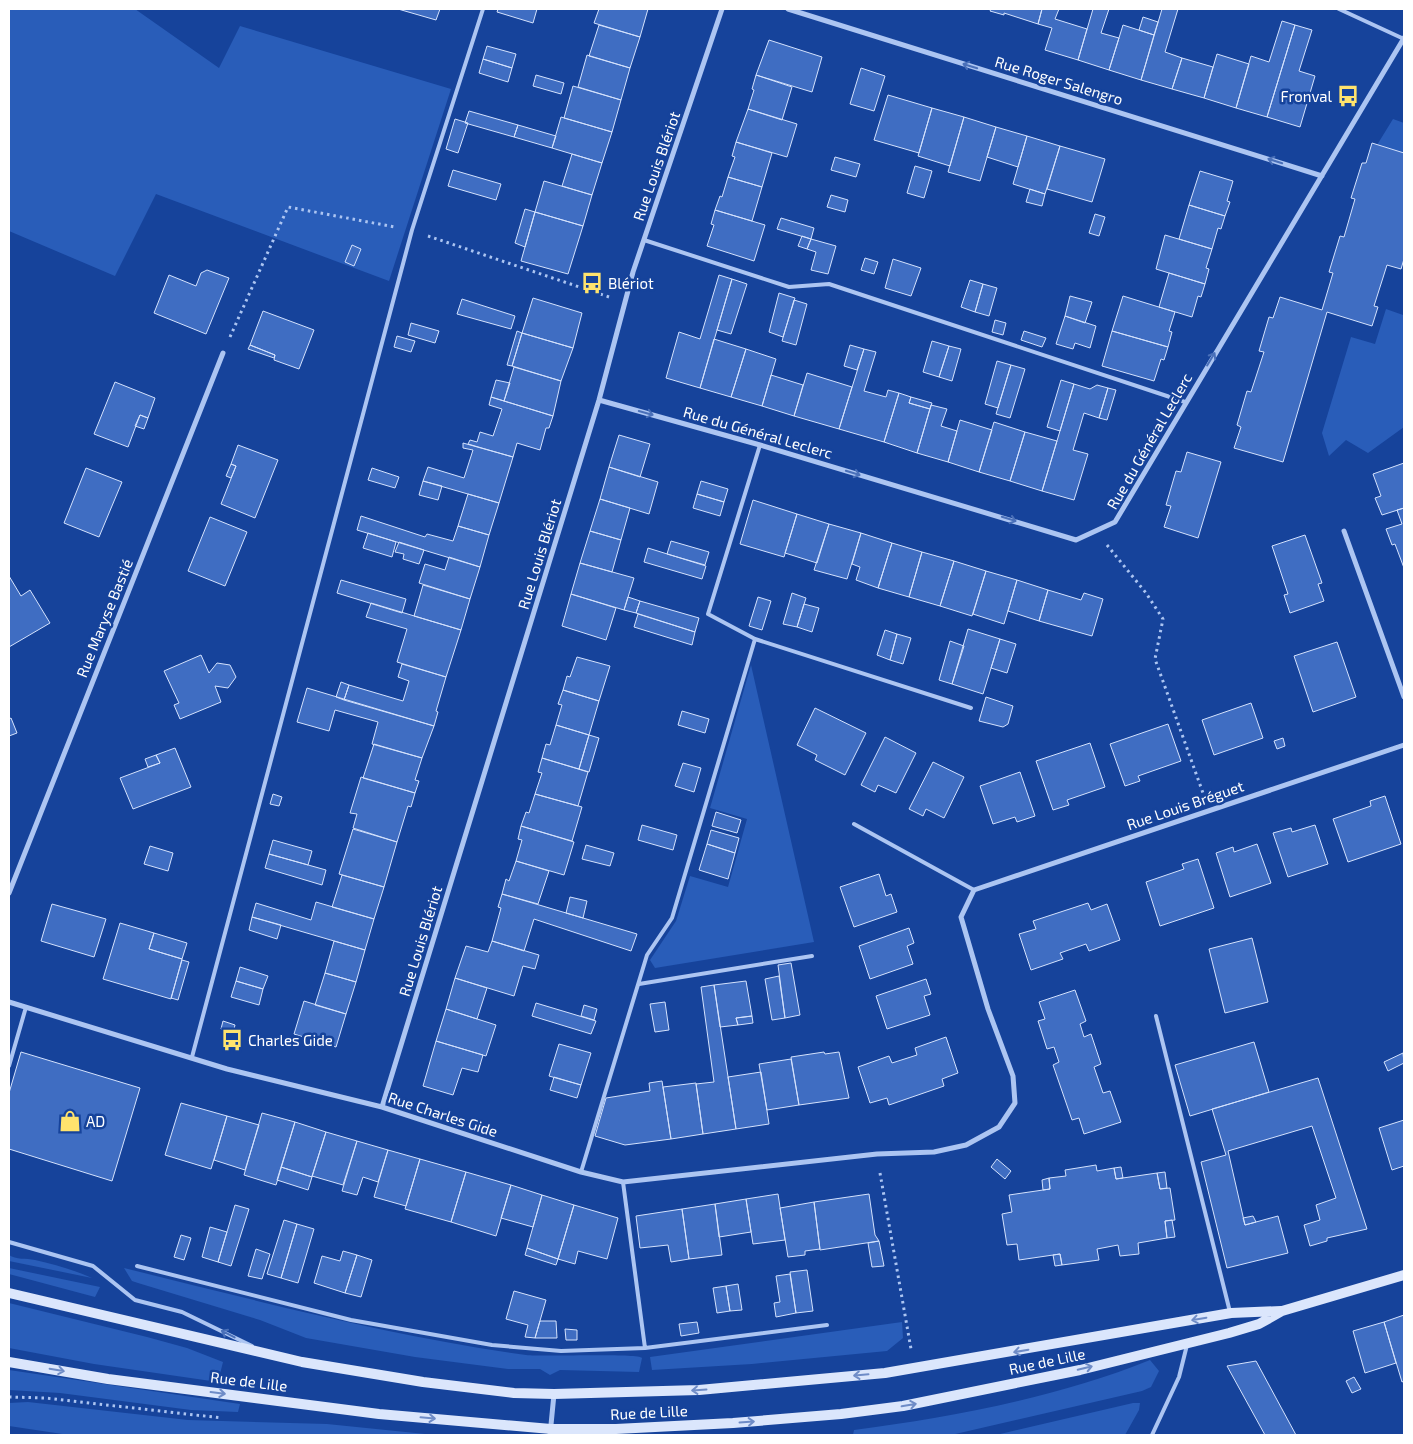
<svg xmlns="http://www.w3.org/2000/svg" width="1413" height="1444" viewBox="0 0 1413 1444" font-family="'Exo 2',sans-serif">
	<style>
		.green { fill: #295db9 }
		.building { fill: #3f6dc2; stroke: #d4e2fd }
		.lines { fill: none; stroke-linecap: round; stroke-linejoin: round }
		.path { stroke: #acc5f2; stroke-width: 3; stroke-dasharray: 2.5 4; stroke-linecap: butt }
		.lane { stroke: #acc5f2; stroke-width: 4 }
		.street { stroke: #acc5f2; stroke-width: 5 }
		.secondary { stroke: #dbe6fc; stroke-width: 10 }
		.oneway { stroke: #4a70b9 }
		.oneway2 { stroke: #6f8cc7 }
		.labels { text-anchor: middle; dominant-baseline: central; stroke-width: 5; stroke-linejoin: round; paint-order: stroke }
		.street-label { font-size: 15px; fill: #fff; stroke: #16439b }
		.poi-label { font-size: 15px; fill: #fff; stroke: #16439b; text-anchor: start }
	</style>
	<rect width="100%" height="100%" fill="#16439b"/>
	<path class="green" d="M9 9H135L219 68 240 26 451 89 389 281 156 194 115 276 9 231Z
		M1393 119 1404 123V153L1377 145Z
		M1386 309 1403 315 1404 312V427L1368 453 1346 440 1329 456 1322 433 1351 337 1375 344Z
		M751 665 814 942 655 968 650 960 676 921 690 876 728 887 747 819 710 808Z
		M9 1255C16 1260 26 1258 35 1260 54 1264 74 1270 92 1278L9 1261Z
		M9 1268 100 1287 95 1297 9 1274Z
		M124 1268C258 1301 390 1336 526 1355 544 1357 637 1353 642 1358L639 1372 560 1370 550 1375 540 1369H508L415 1357 306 1338 260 1320 138 1283 132 1281Z
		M9 1303 147 1337 187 1348 223 1362 218 1382 94 1364 9 1348Z
		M902 1322 903 1338 887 1351 752 1364 652 1370 650 1357Z
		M1150 1360 1159 1371 1151 1387 1142 1391 951 1435H853L854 1430C952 1417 1059 1397 1150 1360Z
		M9 1370 240 1404 238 1412 191 1410 60 1393 9 1390Z
		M28 1402 188 1420 327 1424 435 1435H69L9 1426V1403Z
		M1133 1403H1140L1139 1410 1125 1435H996Z"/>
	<path class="building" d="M398 9H440L436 20Z
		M498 9H537L533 23 497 12Z
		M599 9H648L640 37 594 23Z
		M991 9H1042L1038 24 1004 13V15L990 11Z
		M1042 9H1059L1055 19 1087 29 1078 60 1045 50 1052 28 1038 24Z
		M1093 9H1109L1101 33 1119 38 1109 70 1078 60Z
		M1162 9H1178L1165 52 1182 58 1172 89 1141 80Z
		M1143 17 1158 22 1154 35 1139 30Z
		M1282 21 1295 25 1267 117 1236 108 1251 56 1269 62Z
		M599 25 640 37 630 68 589 56Z
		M1123 25 1154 35 1141 80 1109 70Z
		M1295 25 1312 30 1299 71 1315 76 1300 127 1267 117Z
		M769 40 822 57 812 92 756 75Z
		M487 46 516 54 512 68 483 59Z
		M1217 54 1249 64 1236 108 1204 98Z
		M587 55 630 68 621 100 578 87Z
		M1182 58 1213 67 1204 98 1172 89Z
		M483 59 512 68 508 82 479 73Z
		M861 68 885 76 874 111 850 104Z
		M536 75 564 83 561 94 533 86Z
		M756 75 792 87 782 120 748 109 754 90 752 89Z
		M573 86 621 100 612 132 564 118Z
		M888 95 932 108 919 153 874 140Z
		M932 108 964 117 950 166 918 156Z
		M748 109 797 124 787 157 736 142Z
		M469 111 518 125 514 137 465 123Z
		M561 117 612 132 602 163 552 148Z
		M964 117 996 127 980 181 948 172Z
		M455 119 468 123 458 153 446 149Z
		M518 125 556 136 552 148 514 137Z
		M996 127 1027 136 1018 167 987 157Z
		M1027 136 1060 146 1045 194 1013 184Z
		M736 142 772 153 762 187 728 177 735 157 732 156Z
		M1372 143 1404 153V259L1401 269 1387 265 1374 306 1378 307 1372 326 1327 312 1283 462 1234 448 1241 427 1237 425 1247 391 1251 392 1264 352 1259 351 1269 317 1273 318 1280 297 1322 310 1333 273 1329 272 1340 236 1344 237 1355 199 1351 198 1362 163H1366Z
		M1060 146 1105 159 1092 202 1047 189Z
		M572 154 602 163 592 195 562 186Z
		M835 157 860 164 856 177 831 170Z
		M915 166 932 171 924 198 907 193Z
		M453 170 501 184 496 200 448 186Z
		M1200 171 1233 181 1227 201 1230 202 1225 216 1189 205Z
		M728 177 762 187 752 221 715 210 720 196 722 197Z
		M544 181 592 195 583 226 535 212Z
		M1030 189 1045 194 1042 206 1026 202Z
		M831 195 848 200 845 212 827 207Z
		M1189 205 1225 216 1221 229 1218 228 1212 249 1179 239Z
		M525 209 535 212 525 247 515 243Z
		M715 210 765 225 754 261 707 246 714 225 711 224Z
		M535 212 583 226 568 274 521 261Z
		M1095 214 1105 217 1099 236 1089 233Z
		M781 218 814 228 811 239 777 229Z
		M1165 235 1212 249 1206 268 1209 269 1205 284 1156 269Z
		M802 236 811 239 807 249 798 246Z
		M811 239 836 246 828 274 811 270 816 252 807 249Z
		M352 245 361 249 354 266 345 262Z
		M865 258 878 262 874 274 861 270Z
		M893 259 921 268 911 296 885 288Z
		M207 270 229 278 206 334 154 313 169 275 196 286 201 273Z
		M1169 273 1205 284 1201 297 1198 296 1192 317 1159 307Z
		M719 275 732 279 700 388 666 378 679 332 700 339Z
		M732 279 747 284 731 334 717 330Z
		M970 280 983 284 975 312 961 307Z
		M983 284 997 288 989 316 975 312Z
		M779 293 795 298 783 337 769 332Z
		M1070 296 1092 302 1085 323 1065 316Z
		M1123 296 1175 312 1169 331 1172 332 1168 347 1112 331Z
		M533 298 582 313 573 348 522 333Z
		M462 299 515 316 511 329 457 314Z
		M794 300 807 304 796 345 782 341Z
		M263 311 314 330 299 369 274 360 275 355 250 345Z
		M1065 316 1096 326 1090 348 1075 343 1073 349 1056 344Z
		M995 320 1006 323 1003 335 992 332Z
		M411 323 439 331 435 343 408 335Z
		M517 331 522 333 512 366 507 365Z
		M1024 331 1046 338 1042 347 1021 340Z
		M1112 331 1168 347 1164 360 1161 359 1154 381 1102 366Z
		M522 333 573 348 561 381 512 366Z
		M397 336 415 341 411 352 394 347Z
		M714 339 746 349 731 397 700 388Z
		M932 341 949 346 939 377 923 372Z
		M250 345 275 355 274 358 248 349Z
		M850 345 864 349 857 370 844 366Z
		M949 346 961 349 952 381 939 377Z
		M746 349 776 359 762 406 731 397Z
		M864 349 876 352 864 391 886 397 888 390 899 393 884 442 839 429Z
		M997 361 1011 365 998 408 985 404Z
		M1011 365 1025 369 1010 418 996 414Z
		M514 367 561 381 553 416 504 401Z
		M807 373 852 387 839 429 794 416Z
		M771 375 803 385 794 416 762 406Z
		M496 380 510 383 504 401 491 397Z
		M1061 380 1074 384 1060 431 1047 427Z
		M115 382 155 398 148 418 140 415 128 447 94 434Z
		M1074 384 1090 389 1097 385 1108 388 1099 418 1084 413 1073 450 1088 454 1074 500 1042 491Z
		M1108 388 1116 390 1107 420 1099 418Z
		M899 393 911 397 909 403 930 409 917 453 884 442Z
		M491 397 553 416 549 428H546L540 450 517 443 513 457 468 444 470 440 477 442 480 432 493 436 502 409 489 405Z
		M911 397 932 403 930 409 909 403Z
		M931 405 947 409 941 426 957 431 948 462 917 453Z
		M140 415 148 418 144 429 135 426Z
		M960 420 992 430 979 472 948 462Z
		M994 422 1025 432 1010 481 979 472Z
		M1025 432 1057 441 1042 491 1010 481Z
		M619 435 650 444 640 477 609 467Z
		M463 443 513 457 499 503 423 481 428 467 464 478 473 450 463 448Z
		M238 445 278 460 255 518 221 504 236 466 231 464Z
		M1187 452 1221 462 1198 538 1164 527 1171 506 1166 505 1176 471 1181 472Z
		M1404 463V508L1382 515 1375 498 1381 496 1373 474Z
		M231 464 236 466 231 478 226 476Z
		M609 467 658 482 649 514 600 499Z
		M86 468 122 482 99 537 64 523Z
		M372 468 399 477 395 488 368 480Z
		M423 481 442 486 438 500 419 495Z
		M701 481 728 489 724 502 697 494Z
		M468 494 499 503 489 535 458 526Z
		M697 494 724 502 720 516 693 508Z
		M600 499 630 508 621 540 590 531Z
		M753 500 797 514 784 557 740 544Z
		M1404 508V568L1395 544 1392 545 1386 529 1402 524 1397 510Z
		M797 514 829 524 817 563 785 553Z
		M361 516 425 537 427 534 453 541 458 526 489 535 480 567 357 530Z
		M210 517 247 532 225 586 188 571Z
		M829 524 861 533 847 579 814 570Z
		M590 531 621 540 612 572 580 563Z
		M368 533 396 542 392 557 363 548Z
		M861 533 892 543 878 588 856 580 860 567 852 564Z
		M1305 535 1322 583 1318 584 1324 601 1290 613 1284 595 1288 594 1272 546Z
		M671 541 709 552 705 565 667 554Z
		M399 542 424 550 419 564 403 559 404 554 395 552Z
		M892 543 922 552 909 597 878 588Z
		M648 548 706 566 702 579 644 562Z
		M922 552 954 561 940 606 909 597Z
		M449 557 480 567 470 599 419 583 425 564 445 570Z
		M954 561 986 571 972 616 940 606Z
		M580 563 634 578 624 610 571 594Z
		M986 571 1017 580 1004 624 973 614Z
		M9 576 21 596 30 590 50 623 9 647Z
		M341 580 406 599 402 613 337 593Z
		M1017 580 1048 590 1039 621 1008 611Z
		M423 585 470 599 461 630 414 616Z
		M1048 590 1081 600 1084 593 1103 599 1092 636 1039 621Z
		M792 593 806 598 797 627 783 624Z
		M571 594 616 608 606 640 562 626Z
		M628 597 640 601 636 613 624 610Z
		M758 597 771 601 762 630 749 626Z
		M640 601 699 618 695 632 636 613Z
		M371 603 461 630 446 677 397 662 407 629 366 617Z
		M804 604 819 608 812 632 797 627Z
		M638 614 695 632 692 645 634 627Z
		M968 629 1000 639 983 694 952 684Z
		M885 630 897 634 890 660 877 655Z
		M897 634 911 638 903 664 890 660Z
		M1000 639 1016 644 1007 673 991 668Z
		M950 641 964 646 952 684 939 680Z
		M1337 642 1356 697 1313 712 1294 656Z
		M201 655 209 673 217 663 230 665 236 677 228 688 215 686 221 702 180 719 174 705 179 703 164 671Z
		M577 657 610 666 599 701 563 690 567 676 570 677Z
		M402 664 446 677 436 711 438 712 434 726 344 700 349 685 403 701 409 681 398 677Z
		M341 682 349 685 344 700 336 697Z
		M307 688 434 726 422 758 372 744 378 722 335 710 329 731 297 722Z
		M563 690 599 701 589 735 556 725 562 705 558 704Z
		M986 697 1013 706 1008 724 1003 727 979 721Z
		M1251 703 1263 738 1214 755 1202 720Z
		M815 708 866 733 845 775 815 760 817 755 797 745Z
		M682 711 709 719 705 733 678 725Z
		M11 718 17 733 9 736V719Z
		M1168 724 1181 761 1138 776 1140 781 1125 786 1110 744Z
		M556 725 589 735 579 769 542 758 546 744 550 745Z
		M589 735 599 738 589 772 579 769Z
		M885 737 916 753 896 793 878 785 875 792 861 785Z
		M1283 738 1285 746 1277 749 1274 741Z
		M1090 743 1105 787 1067 800 1069 805 1053 810 1036 761Z
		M374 744 422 758 415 780 419 781 415 793 363 778Z
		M175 748 191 787 133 809 120 778 160 763 156 755Z
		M156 755 160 763 148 767 145 759Z
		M542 758 588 772 578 806 535 794 542 773 538 772Z
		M933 762 964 777 944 818 926 809 923 816 909 809Z
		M683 763 701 768 694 792 675 786Z
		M1020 772 1035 816 1017 822 1015 817 993 824 980 786Z
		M361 777 415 793 411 807 408 806 397 842 353 828 357 814 350 813Z
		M273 794 282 797 279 806 270 804Z
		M535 794 582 807 572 841 521 826 526 812 529 813Z
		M1385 796 1401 844 1348 862 1333 819 1371 806 1370 801Z
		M716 812 741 820 737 833 712 826Z
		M642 825 677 835 673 850 638 840Z
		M1315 825 1328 864 1288 877 1273 833 1291 828 1292 832Z
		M521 826 574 842 564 875 516 861 522 840 518 839Z
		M353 829 397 842 384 887 339 874Z
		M711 830 739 838 735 853 707 844Z
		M273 840 312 851 308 865 269 854Z
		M707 844 735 853 728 879 699 870Z
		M1257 844 1271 883 1230 897 1216 853 1233 847 1234 852Z
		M586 845 614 853 610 866 582 859Z
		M150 846 173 853 168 871 144 864Z
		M269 854 326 870 322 885 265 868Z
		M1198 859 1214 908 1160 926 1146 882 1184 869 1182 864Z
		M516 861 549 871 538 904 502 894 506 879 509 881Z
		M879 874 886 896 891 894 897 912 854 927 840 887Z
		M342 875 384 887 374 919 332 907Z
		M502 894 637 934 631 951 534 919 524 951 492 941 501 908 498 907Z
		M570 897 587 901 583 918 566 913Z
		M316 902 374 919 365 950 252 917 256 903 311 920Z
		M1088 903 1091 910 1107 904 1120 940 1089 951 1086 944 1060 953 1063 959 1031 970 1019 934 1036 929 1033 921Z
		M52 904 106 919 94 957 41 941Z
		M252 917 281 925 277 939 249 930Z
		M120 923 154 933 149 949 182 959 171 999 103 979Z
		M909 928 914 943 907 946 913 964 870 979 859 946Z
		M154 933 187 943 182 959 149 949Z
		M1252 938 1268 1002 1225 1013 1209 949Z
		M334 941 365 950 356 982 325 973Z
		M492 941 539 955 535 969 523 966 514 996 455 978 466 946 488 952Z
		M182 960 189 962 178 1000 171 998Z
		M791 963 800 1015 785 1018 778 965Z
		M240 967 268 976 263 989 236 981Z
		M325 973 356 982 346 1014 315 1005Z
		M779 976 785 1018 772 1020 765 979Z
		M455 978 487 988 477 1019 446 1009Z
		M926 979 931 994 924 996 930 1015 887 1029 876 996Z
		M236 981 263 989 259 1005 231 997Z
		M746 981 752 1016 736 1018 738 1025 720 1027 714 985Z
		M714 985 736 1129 703 1134 696 1084 714 1082 701 987Z
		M1075 990 1086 1021 1080 1024 1084 1037 1091 1034 1101 1064 1094 1067 1103 1093 1110 1091 1121 1122 1084 1134 1079 1118 1072 1120 1053 1065 1059 1062 1054 1047 1047 1049 1038 1021 1045 1019 1039 1002Z
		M304 1001 346 1014 336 1047 294 1034Z
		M665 1002 669 1030 655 1032 650 1004Z
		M536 1003 596 1021 591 1034 532 1016Z
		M584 1005 597 1009 594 1020 581 1016Z
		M446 1009 496 1025 486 1056 436 1041Z
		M752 1016 753 1023 738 1025 736 1018Z
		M223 1021 235 1025 233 1033 221 1029Z
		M946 1037 958 1073 942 1079 944 1086 889 1105 887 1098 870 1103 858 1067 889 1056 892 1063 917 1055 915 1048Z
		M436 1041 483 1055 478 1072 462 1068 453 1095 423 1086Z
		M1254 1042 1269 1092 1190 1116 1175 1065Z
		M559 1044 591 1053 581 1085 549 1076Z
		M21 1052 140 1088 112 1181 9 1149V1093Z
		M824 1052 825 1054 839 1052 849 1098 799 1105 791 1057Z
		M1403 1053 1404 1063 1388 1071 1384 1062Z
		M791 1059 799 1105 767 1110 759 1064Z
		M761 1072 769 1124 736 1129 728 1077Z
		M554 1077 581 1085 577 1098 550 1090Z
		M1318 1078 1367 1229 1327 1238V1241L1310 1246 1304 1225 1320 1220 1316 1205 1336 1198 1312 1126 1228 1151 1245 1225 1278 1216 1288 1253 1227 1268 1201 1162 1226 1155 1212 1109Z
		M662 1081 671 1139 625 1145 595 1136 606 1098 650 1091 649 1083Z
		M696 1083 703 1134 671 1139 663 1087Z
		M181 1103 227 1116 211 1169 165 1155Z
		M262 1113 295 1122 276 1185 244 1175Z
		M227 1116 259 1125 245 1170 214 1160Z
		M1404 1120V1166L1392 1170 1379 1128Z
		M295 1122 326 1132 312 1177 281 1167Z
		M326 1132 357 1141 343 1185 312 1176Z
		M357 1141 388 1150 378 1182 363 1177 357 1195 342 1191Z
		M388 1150 420 1159 406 1206 374 1197Z
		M420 1159 466 1172 451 1222 405 1209Z
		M997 1159 1011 1171 1005 1179 991 1167Z
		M1096 1165 1097 1171 1114 1168 1116 1179 1157 1173 1160 1189 1170 1188 1175 1220 1165 1221 1167 1238 1138 1243 1139 1254 1120 1256 1118 1245 1097 1249 1099 1260 1062 1265 1060 1254 1019 1260 1017 1244 1007 1245 1002 1214 1012 1212 1009 1195 1050 1189 1049 1178 1066 1176 1065 1170Z
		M281 1167 312 1177 308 1190 277 1180Z
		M1121 1167 1123 1178 1116 1179 1114 1168Z
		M466 1172 511 1185 496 1236 451 1222Z
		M1165 1172 1167 1188 1160 1189 1157 1173Z
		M1049 1178 1050 1189 1043 1190 1042 1180Z
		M511 1185 542 1195 533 1227 501 1218Z
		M778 1194 785 1240 753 1244 746 1199Z
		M869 1194 875 1235 879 1241 820 1250 814 1202Z
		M542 1195 574 1205 558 1259 527 1248Z
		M746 1199 751 1232 719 1237 715 1204Z
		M814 1202 820 1249 805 1251V1255L788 1257 780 1208Z
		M715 1204 722 1255 689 1259 682 1209Z
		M235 1205 249 1209 231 1266 218 1262Z
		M574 1205 618 1218 607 1259 578 1251 575 1264 558 1259Z
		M682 1209 689 1259 671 1262 668 1245 640 1248 636 1216Z
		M1253 1216 1256 1222 1245 1225 1243 1218Z
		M284 1220 297 1224 281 1278 267 1274Z
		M1172 1220 1175 1237 1167 1238 1165 1221Z
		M297 1224 314 1229 298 1283 281 1278Z
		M210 1227 227 1232 218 1262 202 1257Z
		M181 1235 191 1238 184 1260 174 1257Z
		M879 1241 884 1266 872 1267 868 1243Z
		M527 1248 558 1259 556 1265 525 1255Z
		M256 1249 270 1254 262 1279 248 1276Z
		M343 1251 357 1255 345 1293 314 1283 322 1256 340 1261Z
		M1060 1254 1062 1265 1055 1266 1053 1255Z
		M357 1255 372 1260 361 1297 345 1293Z
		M807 1270 813 1311 796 1313 790 1272Z
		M790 1274 796 1313 776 1317 774 1303 780 1302 776 1276Z
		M738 1284 742 1310 730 1311 726 1286Z
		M726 1286 730 1311 717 1313 713 1288Z
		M514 1291 546 1300 535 1338 525 1337 528 1325 506 1319Z
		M1404 1315V1381L1402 1382 1384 1322Z
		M540 1321H556L557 1338H535Z
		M697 1322 699 1333 681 1336 679 1324Z
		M1384 1322 1396 1363 1365 1373 1353 1331Z
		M565 1329 577 1330V1340H566Z
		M1256 1361 1296 1435H1265L1227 1366Z
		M1354 1377 1361 1389 1352 1393 1346 1381Z"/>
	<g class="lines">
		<path class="path" d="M428 236 609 297
			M230 337 288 207 395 227
			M1107 545 1146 593 1163 619 1155 659 1203 793
			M880 1173 911 1349
			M9 1397 45 1398 222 1418"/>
		<path class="lane" d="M1339 9 1404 39
			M644 240 789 287 829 284 1185 402
			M755 639 971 708
			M854 824 974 890
			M639 984 812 956
			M1156 1016 1230 1312
			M192 1057 412 230 483 9
			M9 1066 26 1007
			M581 1172 647 955 672 918 755 639 708 614 760 445
			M623 1182 645 1348 827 1325
			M9 1242 93 1266 135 1300 182 1312 252 1346
			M137 1266 351 1320 492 1345 561 1351 645 1348
			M1152 1435 1179 1377 1187 1345"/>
		<path class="street" d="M788 9 1322 176
			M599 400 760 445 1076 540 1115 522 1404 38
			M1344 531 1404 697
			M9 893 223 353
			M9 1002 227 1069 382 1107 581 1172 623 1182 877 1154 934 1152 966 1145 999 1127 1015 1103 1013 1076 988 1009 961 917 974 890 1404 745
			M382 1107 599 400 633 272 722 9
			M550 1435 554 1394"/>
		<path class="secondary" d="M9 1293 302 1362 423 1382 514 1393 554 1394 699 1390 885 1373 1231 1313 1281 1311
			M9 1362 108 1379 379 1414 551 1429H616L733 1423 841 1414 903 1406 1080 1370 1229 1333 1259 1324 1282 1311 1404 1275"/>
	</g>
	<defs><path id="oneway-shaft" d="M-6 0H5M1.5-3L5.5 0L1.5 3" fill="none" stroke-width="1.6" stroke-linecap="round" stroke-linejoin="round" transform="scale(1.25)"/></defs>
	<g class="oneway">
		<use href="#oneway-shaft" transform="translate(970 66) rotate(-163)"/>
		<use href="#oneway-shaft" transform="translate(1275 161) rotate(-162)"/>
		<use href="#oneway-shaft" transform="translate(1211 359) rotate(-59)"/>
		<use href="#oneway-shaft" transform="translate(646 413) rotate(16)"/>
		<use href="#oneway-shaft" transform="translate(853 473) rotate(17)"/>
		<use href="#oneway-shaft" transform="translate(1009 519) rotate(17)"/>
		<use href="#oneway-shaft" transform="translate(228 1334) rotate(-153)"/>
	</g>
	<g class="oneway2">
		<use href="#oneway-shaft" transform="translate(1199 1319) rotate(170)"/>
		<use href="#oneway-shaft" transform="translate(1021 1351) rotate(170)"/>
		<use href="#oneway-shaft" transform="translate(1085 1368) rotate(-13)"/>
		<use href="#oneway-shaft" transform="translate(57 1370) rotate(10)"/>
		<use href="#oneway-shaft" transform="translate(861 1375) rotate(175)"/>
		<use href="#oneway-shaft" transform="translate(699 1390) rotate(176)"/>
		<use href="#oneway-shaft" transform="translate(218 1393) rotate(7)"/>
		<use href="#oneway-shaft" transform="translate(909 1405) rotate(-10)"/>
		<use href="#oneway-shaft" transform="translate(428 1418) rotate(5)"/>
		<use href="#oneway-shaft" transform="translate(747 1422) rotate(-4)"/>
	</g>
	<defs>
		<g id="bus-bare" transform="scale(1.725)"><path d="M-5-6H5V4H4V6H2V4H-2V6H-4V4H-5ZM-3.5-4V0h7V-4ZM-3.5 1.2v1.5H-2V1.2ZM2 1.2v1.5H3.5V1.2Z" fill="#ffe36d" stroke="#16439b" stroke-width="2.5" paint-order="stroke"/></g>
		<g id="shop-bare" transform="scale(1.725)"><path d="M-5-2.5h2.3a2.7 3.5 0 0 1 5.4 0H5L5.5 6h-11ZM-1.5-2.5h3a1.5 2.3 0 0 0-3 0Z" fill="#ffe36d" stroke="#16439b" stroke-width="2.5" paint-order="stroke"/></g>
	</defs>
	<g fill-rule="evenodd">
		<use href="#bus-bare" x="1348" y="96"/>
		<use href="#bus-bare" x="592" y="283"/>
		<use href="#bus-bare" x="232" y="1040"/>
		<use href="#shop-bare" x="70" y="1121"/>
	</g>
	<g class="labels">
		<g class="street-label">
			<text transform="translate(1059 80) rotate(17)">Rue Roger Salengro</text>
			<text transform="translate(656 166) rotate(-71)">Rue Louis Blériot</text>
			<text transform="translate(758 432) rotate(16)">Rue du Général Leclerc</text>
			<text transform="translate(1149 441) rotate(-60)">Rue du Général Leclerc</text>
			<text transform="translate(539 554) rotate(-73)">Rue Louis Blériot</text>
			<text transform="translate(104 618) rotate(-68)">Rue Maryse Bastié</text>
			<text transform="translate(1185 805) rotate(-19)">Rue Louis Bréguet</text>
			<text transform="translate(420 941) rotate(-73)">Rue Louis Blériot</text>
			<text transform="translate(443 1114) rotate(18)">Rue Charles Gide</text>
			<text transform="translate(1047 1361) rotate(-12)">Rue de Lille</text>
			<text transform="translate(249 1381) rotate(7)">Rue de Lille</text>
			<text transform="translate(649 1412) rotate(-3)">Rue de Lille</text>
		</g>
		<g class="poi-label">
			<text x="1332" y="96" text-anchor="end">Fronval</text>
			<text x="608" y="283">Blériot</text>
			<text x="248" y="1040">Charles Gide</text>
			<text x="86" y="1121">AD</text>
		</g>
	</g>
	<rect width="1413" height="1444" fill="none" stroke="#ffffff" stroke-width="20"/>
</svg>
